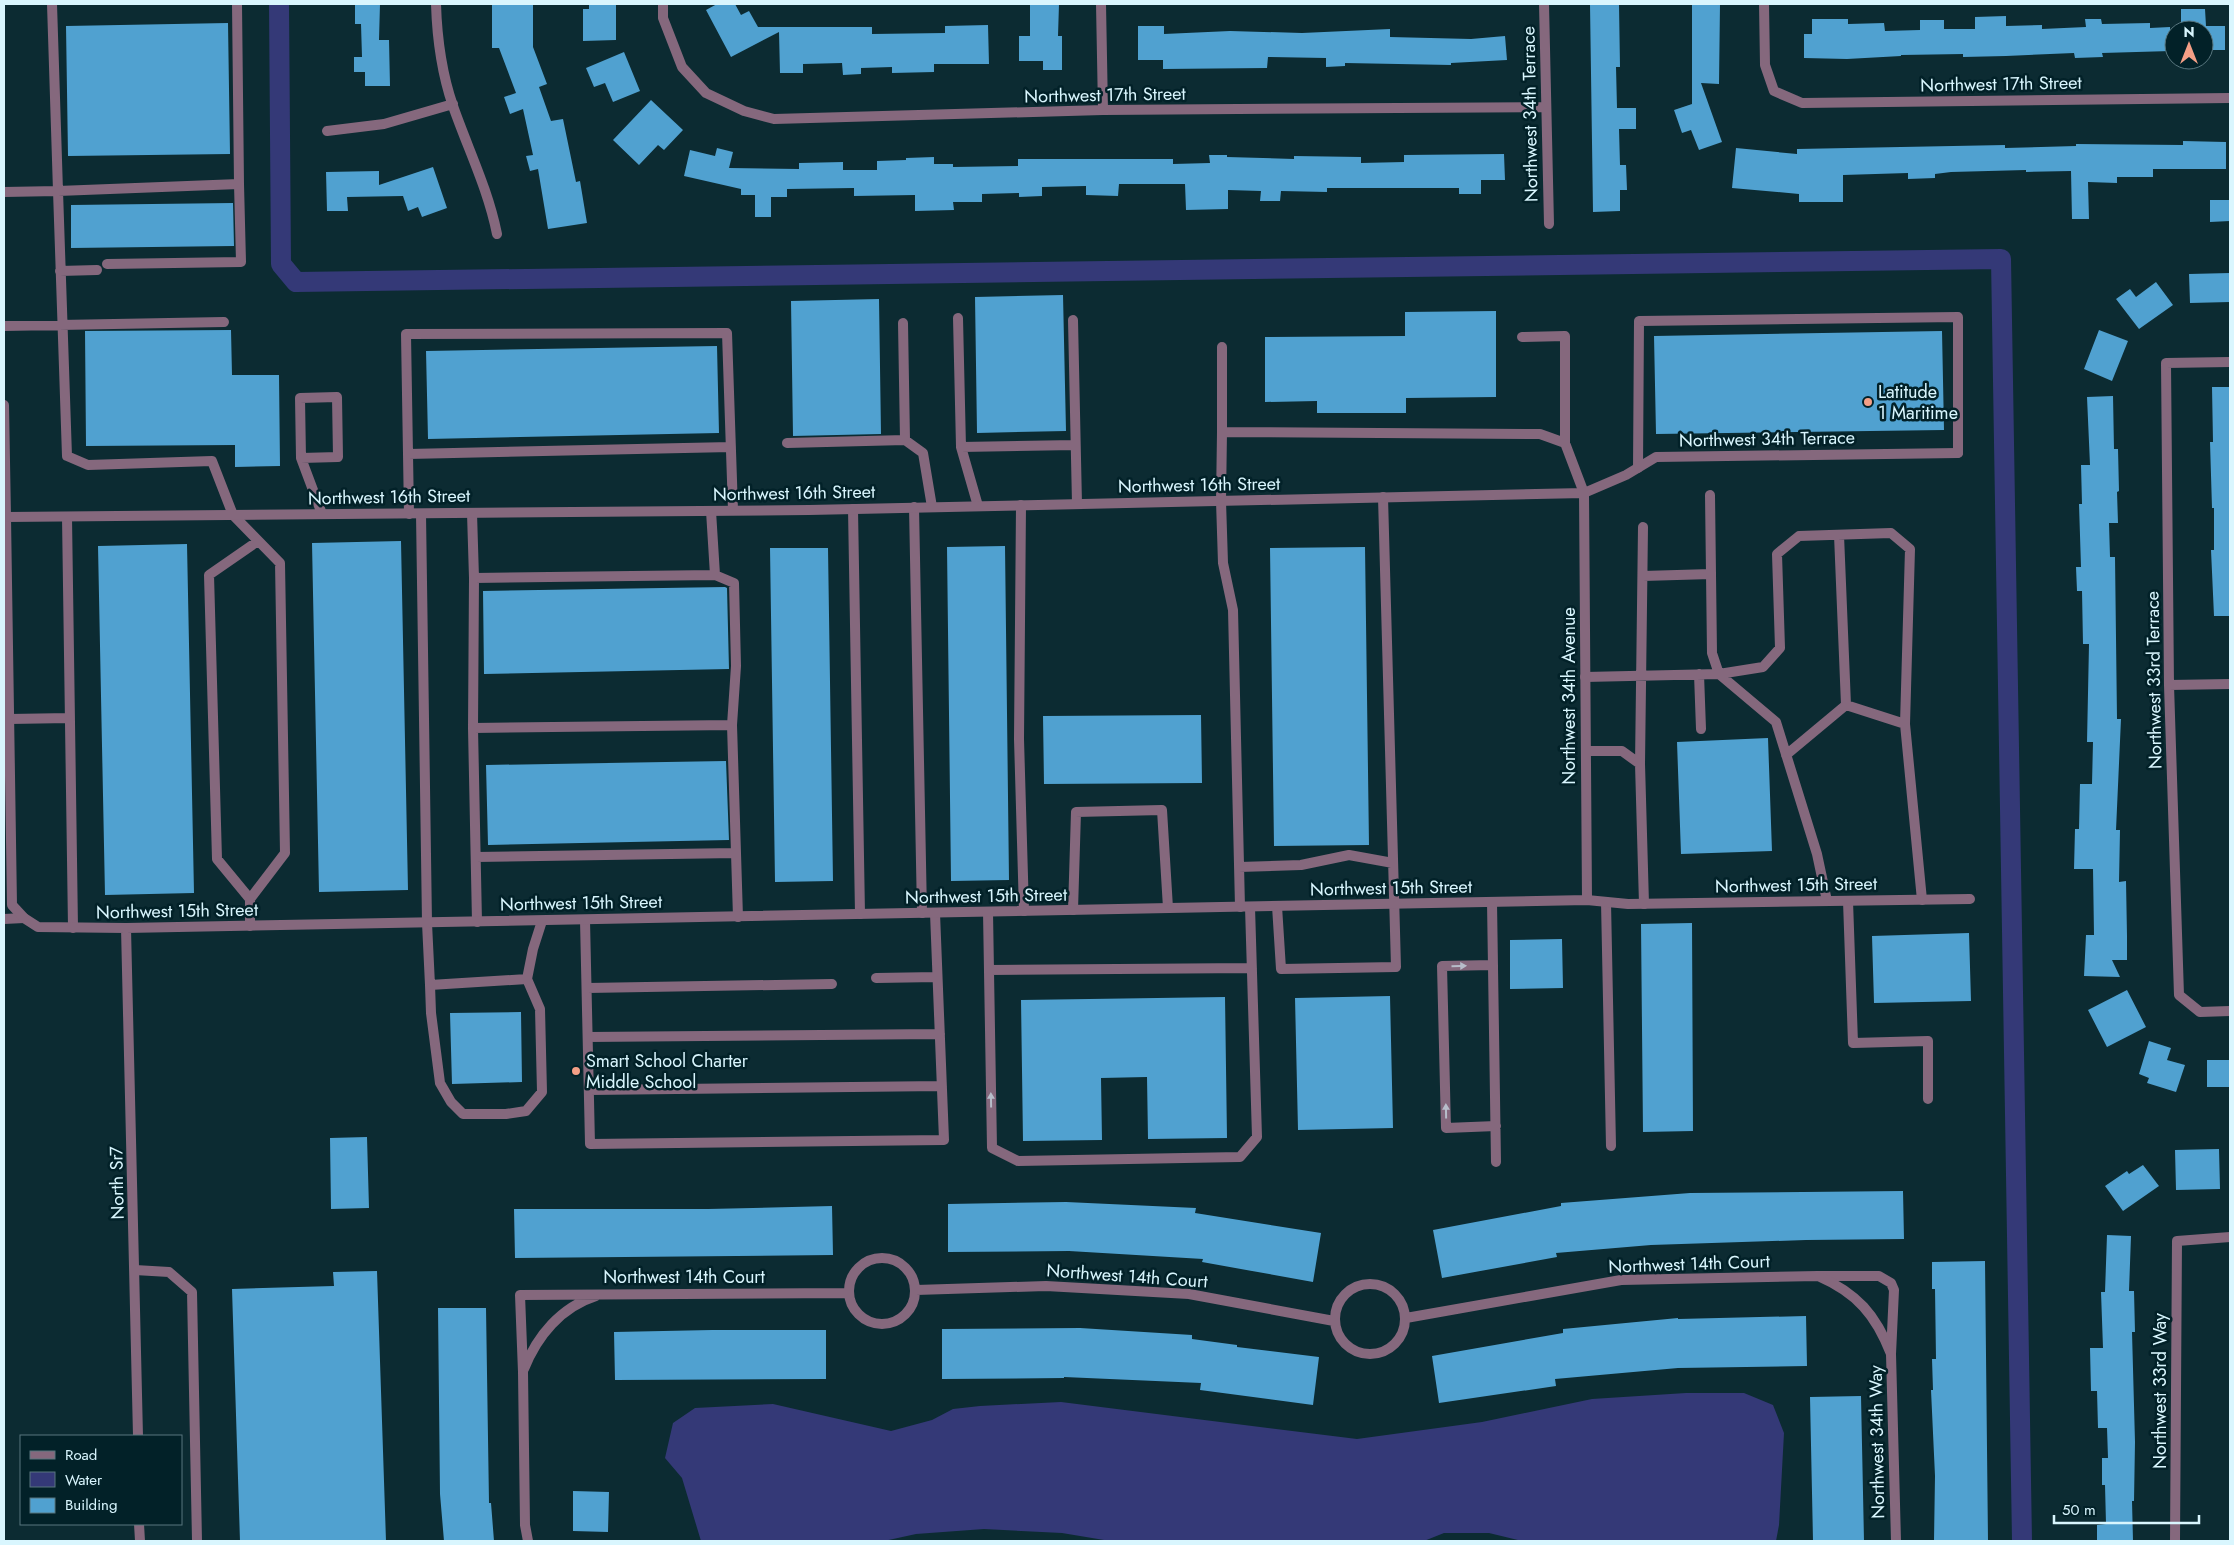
<svg xmlns="http://www.w3.org/2000/svg" width="2234" height="1545" viewBox="0 0 2234 1545" font-family="Jost,sans-serif">
	<style>
		.water { fill: #343977 }
		.lines { fill: none; stroke-linecap: round; stroke-linejoin: round }
		.canal { stroke: #343977; stroke-width: 20 }
		.building { fill: #50a1d0 }
		.service { stroke: #85687d; stroke-width: 10 }
		.minor { stroke: #85687d; stroke-width: 10 }
		.tertiary { stroke: #85687d; stroke-width: 10 }
		.oneway { fill: #b7bdca }
		.poi-dot { fill: #f49f86; stroke: #022128; stroke-width: 2 }
		.labels { text-anchor: middle; dominant-baseline: central; stroke-width: 5; stroke-linejoin: round; paint-order: stroke }
		.street-label { font-size: 18px; fill: #d9f6fe; stroke: #022128 }
		.poi-label { font-size: 18px; fill: #d9f6fe; stroke: #022128; text-anchor: start }
	</style>
	<rect width="100%" height="100%" fill="#0c2b32"/>
	<path class="water" d="M1686 1393H1744L1773 1405 1784 1433 1779 1525 1776 1541H1522L1489 1533H1444L1424 1541H1110L1062 1533 984 1529 916 1534 884 1541H701L682 1478 665 1458 673 1423 695 1408 773 1404 891 1431 932 1420 953 1409 980 1406 1061 1402 1357 1439 1482 1422 1592 1399Z"/>
	<g class="lines">
		<path class="canal" d="M279 4 281 264 296 282 2001 259 2022 1541"/>
	</g>
	<path class="building" d="M355 4H380L379 40H389L390 86H365V72H354V57H362L361 24H355Z
		M492 4H533V47L547 84 539 87 551 121 563 119 576 182 580 181 587 223 548 229 538 169 530 171 526 156 533 155 523 109 510 114 504 97 516 93 499 48H492Z
		M589 4H616V40L583 41V9H589Z
		M717 4H735L741 15 749 11 758 27H872V34L945 33V26L988 25 989 64H934V72L892 73V67L861 68V74L843 75 842 63 803 64V73H780L779 32 731 57 706 10Z
		M1030 4H1059L1058 36H1062V70H1043V61H1019V36H1030Z
		M1590 4H1619L1620 67H1616L1617 108H1636V129H1619L1620 165H1626L1627 190H1620V211L1593 212Z
		M1692 4H1720L1719 84 1701 83 1722 142 1699 150 1691 130 1682 133 1674 110 1692 104Z
		M2181 9H2205L2206 26H2225V50H2204V30H2181Z
		M2006 16V26L2042 25V29L2086 27 2085 19H2101L2102 24 2150 23V28L2170 27 2171 51 2102 53 2103 57 2075 58 2074 53 2006 56 1963 57V54L1901 55V56L1847 59 1804 58V34H1812V19H1848V24L1884 23 1885 31 1920 30V20H1944V29H1975V17Z
		M228 23 230 154 68 156 66 26Z
		M1138 26H1164V34L1230 31 1302 33 1390 29V37L1471 39 1505 36 1507 60 1451 63V65L1345 63V66L1326 67V58L1268 57 1267 68 1163 69V60H1138Z
		M624 52 640 91 613 102 605 83 594 87 586 68Z
		M651 100 683 130 664 150 658 145 639 165 613 140Z
		M2183 141 2226 142V169H2153V177H2117V183L2088 182 2089 219H2072L2071 171 2026 172V170L1951 172 1935 174V178L1908 179V173L1843 175V202H1799V194L1732 188 1736 148 1797 154V149L2005 145V148L2076 146V144L2183 145Z
		M717 148 733 152 729 168 799 169V163L843 162V170H877V161L906 160V158L934 157V164H953V167L1018 166V159H1173V164L1210 163 1209 155H1227V157L1294 159V156L1361 157V163L1404 162V155L1504 154 1505 180H1481V194H1459V188H1327V192L1281 191 1280 201H1260L1261 191 1228 190V209L1186 210 1185 184H1119L1118 196 1086 195V186L1042 187V196L1019 197V193L982 194V202H953L954 210 915 211V195L854 196V188L787 189V197H771V217H755V195H741V189L684 176 690 150 715 156Z
		M433 167 447 208 422 217 418 207 408 211 403 196 347 197 348 211H327L326 172 379 171V185Z
		M2210 200H2230V221L2210 222Z
		M233 203 234 246 71 248V205Z
		M2230 273V302L2190 303 2189 274Z
		M2156 282 2173 305 2139 329 2116 299 2130 289 2136 297Z
		M1063 295 1066 431 977 433 975 297Z
		M879 299 881 434 793 436 791 301Z
		M1496 311V397L1406 398V413H1317V401L1265 402V337L1405 336V312Z
		M231 330 232 375H279L280 466 235 467V445L86 446 85 331Z
		M2099 330 2128 341 2112 381 2084 369Z
		M1942 331 1944 430 1656 434 1654 336Z
		M717 346 719 433 428 439 426 351Z
		M2212 387H2230V616H2214L2211 550H2214V508H2212L2210 442H2213Z
		M2113 396 2114 449H2118L2119 491 2117 492 2118 523H2109L2110 557H2115L2117 719H2121L2116 830H2120L2119 882 2126 881 2127 936V960H2112L2120 977 2084 976 2086 935H2094L2093 869H2074L2075 829H2079L2080 784H2092L2093 742H2087L2089 644H2083L2082 591H2077L2076 567H2081L2079 504H2082L2081 465H2090L2087 397Z
		M401 541 408 890 319 892 312 543Z
		M187 544 194 893 105 895 98 546Z
		M1005 546 1009 880 951 881 947 547Z
		M1365 547 1369 845 1274 846 1270 548Z
		M770 548H828L833 881 775 882Z
		M725 587 727 588 729 669 484 674 483 591Z
		M1201 715 1202 783 1044 784 1043 716Z
		M1768 738 1772 851 1681 854 1677 742Z
		M726 761 729 840 488 845 486 765Z
		M1692 923 1693 1131 1643 1132 1641 924Z
		M1969 933 1971 1001 1874 1003 1872 936Z
		M1562 939 1563 988 1510 989V940Z
		M2127 990 2146 1027 2107 1047 2088 1010Z
		M1390 996 1393 1128 1298 1130 1295 998Z
		M1225 997 1227 1138 1148 1139 1147 1077 1101 1078 1102 1140 1023 1141 1021 1000Z
		M521 1012 522 1082 452 1084 450 1013Z
		M2149 1041 2171 1048 2167 1060 2185 1065 2176 1092 2147 1083 2149 1078 2139 1074Z
		M2207 1060H2230V1087H2207Z
		M367 1137 369 1208 331 1209 330 1138Z
		M2219 1149 2220 1189 2176 1190 2175 1150Z
		M2143 1165 2159 1186 2123 1211 2105 1186 2127 1171 2129 1174Z
		M1903 1191 1904 1239 1806 1240 1651 1245 1556 1253 1557 1257 1442 1278 1433 1230 1561 1206V1203L1690 1193Z
		M1066 1202 1196 1208 1195 1213 1321 1233 1313 1282 1202 1262 1203 1259 1069 1251 948 1252V1204Z
		M832 1206 833 1255 515 1258 514 1209H708Z
		M2107 1235 2131 1236 2129 1291H2134L2135 1332H2132L2135 1442 2134 1501H2132L2133 1541H2097V1525L2106 1524 2105 1485H2102V1458H2108L2107 1428H2098L2097 1391H2091L2090 1348H2103L2101 1292H2105Z
		M1985 1261 1988 1541H1934L1935 1476 1931 1390H1933L1932 1359H1936L1935 1289H1932V1262Z
		M377 1271 386 1541H240L232 1289 334 1286 333 1272Z
		M438 1308H486L489 1503H491L494 1541H444L440 1494Z
		M1806 1316 1807 1366 1678 1368 1555 1379 1556 1386 1439 1403 1432 1356 1563 1333V1329L1678 1318V1319Z
		M1080 1328 1192 1335V1339L1237 1345V1347L1319 1357 1313 1405 1200 1390 1201 1383 1064 1377V1378L942 1379V1329Z
		M712 1330H826V1379L615 1380 614 1332Z
		M1861 1396 1864 1541H1813L1810 1397Z
		M573 1491 609 1492 608 1532 573 1531Z"/>
	<g class="lines">
		<path class="service" d="M52 4 58 191 239 184 237 4
			M4 192 58 191 67 456 88 465 212 461 233 515 280 563 285 853 250 899V926
			M107 264 241 262 239 184
			M60 271 97 270
			M958 318 961 447 1075 445
			M1073 320 1077 504
			M903 323 905 440 923 453 932 507
			M4 326 224 322
			M1522 337 1565 336V443L1584 493
			M1222 347V432
			M787 443 905 440
			M961 447 978 506
			M408 454 731 447
			M301 458 338 457 337 397 300 398 301 458 322 514
			M1638 468 1639 321 1958 317V453
			M1710 495 1712 653 1719 674 1763 667 1780 648 1777 554 1799 536 1891 533 1910 549 1905 724 1922 900
			M1021 505 1019 739 1024 911
			M914 507 922 913
			M853 509 860 914
			M472 513 474 578 715 575 711 511
			M409 514 406 334 727 333 733 510
			M421 514 427 923 430 985 527 979 533 949 542 921
			M67 517 73 928
			M715 575 734 583 736 666 732 725
			M1643 576 1711 574
			M1699 674 1701 729
			M1585 677 1719 674 1776 722 1817 854 1827 901
			M1846 705 1905 724
			M9 719 70 718
			M473 728 474 578
			M1586 751H1622L1640 764 1644 904
			M1786 755 1846 705 1839 535
			M1640 764 1643 527
			M476 857 736 853
			M1239 867 1301 865 1349 855 1393 863
			M250 899 217 859 209 575 258 541
			M1848 901 1853 1043 1928 1041V1099
			M1492 902 1496 1162
			M1606 902 1611 1146
			M1277 906 1281 969 1396 967 1383 497
			M1240 907 1233 610 1223 563 1221 501 1222 432 1540 434 1565 443
			M1073 910 1076 812 1162 810 1168 908
			M988 912 992 1148 1018 1161 1240 1157 1257 1137 1250 907
			M4 919 24 918
			M585 920 590 1144 944 1140 935 913
			M477 922 473 728 732 725 738 917
			M1493 965 1442 966 1446 1128 1496 1126
			M989 970 1252 968
			M876 978 937 977
			M430 985 431 1013 440 1083 451 1102 463 1114H506L526 1111 542 1092 540 1009 527 979
			M587 988 832 984
			M588 1037 940 1034
			M589 1090 942 1086
			M135 1270 169 1272 192 1292 197 1541
			M1818 1276H1879L1891 1283 1894 1290 1891 1354"/>
		<path class="minor" d="M436 4C437 37 442 74 453 106 468 149 488 189 497 234
			M663 4V18L682 67 706 93 744 111 774 119 1103 110 1546 107
			M1101 4 1103 110
			M1544 4 1549 224
			M1764 4 1765 65 1774 91 1802 103 2230 98
			M327 131 384 124 453 104
			M2230 362 2166 363 2169 685 2179 995 2200 1012 2230 1011
			M1958 453 1656 457 1626 475 1584 493 809 510 6 517 12 905 24 918 38 927 126 928 1587 900 1628 904 1970 899
			M1584 493 1587 900
			M2169 685 2230 684
			M126 928 138 1436
			M849 1291a33 33 0 1 1 66 0a33 33 0 1 1-66 0Z
			M1335 1319a35 35 0 1 1 70 0a35 35 0 1 1-70 0Z
			M916 1290 1046 1286 1189 1294 1334 1321
			M1406 1318 1621 1280 1818 1276C1857 1293 1876 1315 1891 1354L1896 1541
			M524 1369C537 1336 561 1307 596 1296
			M139 1524 140 1541
			M528 1541 525 1525 523 1372 520 1295 848 1293
			M2175 1541 2177 1241 2230 1237"/>
		<path class="tertiary" d="M4 405 6 517H4"/>
	</g>
	<defs><path id="oneway-solid" d="M-6-.8H1V-3.2L6.5 0L1 3.2V.8H-6Z" transform="scale(1.25)"/></defs>
	<g class="oneway">
		<use href="#oneway-solid" transform="translate(1459 966) rotate(-1)"/>
		<use href="#oneway-solid" transform="translate(991 1100) rotate(-91)"/>
		<use href="#oneway-solid" transform="translate(1446 1111) rotate(-91)"/>
	</g>
	<g class="poi-dot">
		<circle cx="1868" cy="402" r="5"/>
		<circle cx="576" cy="1071" r="5"/>
	</g>
	<g class="labels">
		<g class="street-label">
			<text transform="translate(2001 84) rotate(-1)">Northwest 17th Street</text>
			<text transform="translate(1105 95) rotate(-1)">Northwest 17th Street</text>
			<text transform="translate(1530 114) rotate(-91)">Northwest 34th Terrace</text>
			<text transform="translate(1767 439) rotate(-1)">Northwest 34th Terrace</text>
			<text transform="translate(1199 485) rotate(-1)">Northwest 16th Street</text>
			<text transform="translate(794 493) rotate(-1)">Northwest 16th Street</text>
			<text transform="translate(389 497) rotate(-1)">Northwest 16th Street</text>
			<text transform="translate(2154 680) rotate(-91)">Northwest 33rd Terrace</text>
			<text transform="translate(1569 696) rotate(-90)">Northwest 34th Avenue</text>
			<text transform="translate(1796 885) rotate(-1)">Northwest 15th Street</text>
			<text transform="translate(1391 888) rotate(-1)">Northwest 15th Street</text>
			<text transform="translate(986 896) rotate(-1)">Northwest 15th Street</text>
			<text transform="translate(581 903) rotate(-1)">Northwest 15th Street</text>
			<text transform="translate(177 911) rotate(-1)">Northwest 15th Street</text>
			<text transform="translate(117 1183) rotate(-91)">North Sr7</text>
			<text transform="translate(1689 1264) rotate(-2)">Northwest 14th Court</text>
			<text transform="translate(1127 1276) rotate(4)">Northwest 14th Court</text>
			<text x="684" y="1277">Northwest 14th Court</text>
			<text transform="translate(2160 1391) rotate(-90)">Northwest 33rd Way</text>
			<text transform="translate(1877 1442) rotate(-91)">Northwest 34th Way</text>
		</g>
		<g class="poi-label">
			<text x="1878" y="392">Latitude<tspan x="1878" dy="21">1 Maritime</tspan></text>
			<text x="586" y="1061">Smart School Charter<tspan x="586" dy="21">Middle School</tspan></text>
		</g>
	</g>
	<rect width="2234" height="1545" fill="none" stroke="#d9f6fe" stroke-width="10"/>
	<rect x="20" y="1435" width="162" height="90" fill="#022128" stroke="#58767e"/>
	<rect x="30" y="1451" width="25" height="8" fill="#85687d" stroke="#58767e"/>
	<text x="65" y="1460" font-size="15" fill="#d9f6fe">Road</text>
	<rect x="30" y="1472" width="25" height="15" fill="#343977" stroke="#58767e"/>
	<text x="65" y="1485" font-size="15" fill="#d9f6fe">Water</text>
	<rect x="30" y="1498" width="25" height="15" fill="#50a1d0" stroke="#58767e"/>
	<text x="65" y="1510" font-size="15" fill="#d9f6fe">Building</text>
	<g transform="translate(2189 45)"><circle r="24" fill="#022128" stroke="#58767e"/>
	<path d="M0-4L9 19L0 12L-9 19Z" fill="#f49f86"/>
	<text y="-8" font-size="14" font-weight="bold" text-anchor="middle" fill="#d9f6fe">N</text>
	</g>
	<path d="M2054 1515v8h145v-8" fill="none" stroke="#d9f6fe" stroke-width="2.5"/>
	<text x="2062" y="1515" font-size="15" fill="#d9f6fe" stroke="#022128" stroke-width="4" paint-order="stroke">50 m</text>
</svg>
